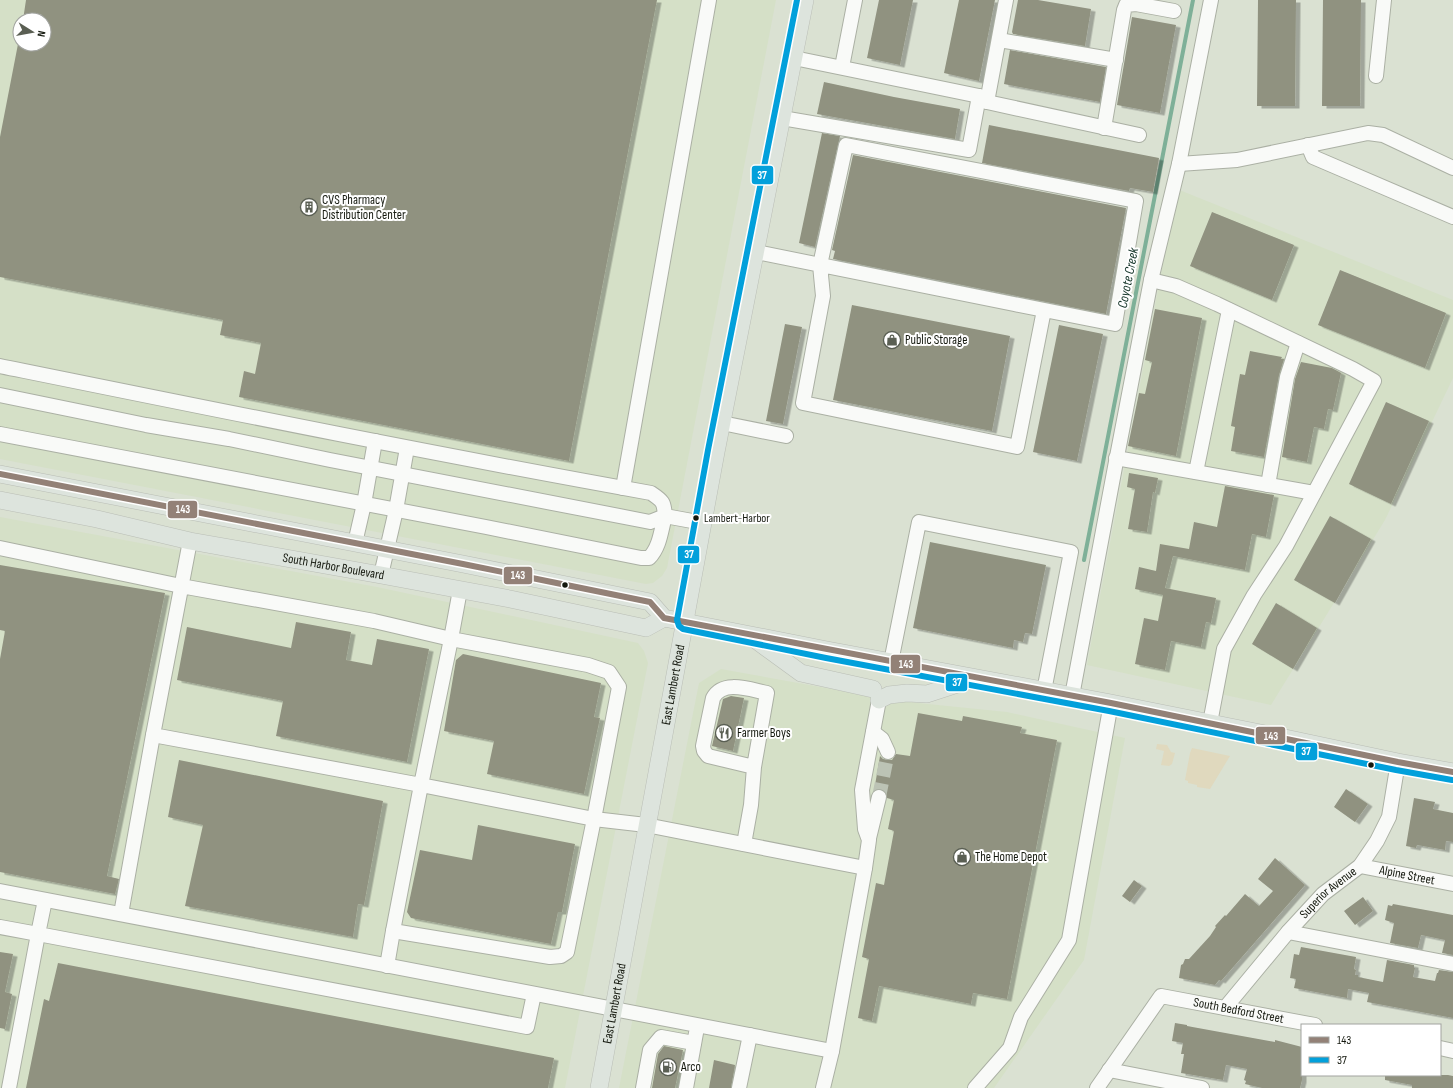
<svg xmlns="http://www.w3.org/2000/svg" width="1453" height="1088" viewBox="0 0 1453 1088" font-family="'Sofia Sans Condensed',sans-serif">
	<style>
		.built { fill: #d5e0c7; fill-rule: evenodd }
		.green { fill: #e0d9be }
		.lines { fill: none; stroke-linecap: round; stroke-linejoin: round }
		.stream { stroke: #7eb098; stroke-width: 4 }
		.building { fill: #909280; filter: url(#shadow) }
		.minor-tunnel { stroke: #bcc3b5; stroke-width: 14; stroke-dasharray: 14 7; stroke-linecap: butt }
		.minor-casing { stroke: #abb0a4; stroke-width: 16 }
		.major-casing { stroke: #babeb6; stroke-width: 18 }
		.minor { stroke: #f9faf8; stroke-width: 14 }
		.major { stroke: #dde4dd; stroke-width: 17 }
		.bus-1-casing { stroke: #fff; stroke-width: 9 }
		.bus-2-casing { stroke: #fff; stroke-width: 9 }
		.bus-1 { stroke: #938177; stroke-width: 6 }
		.bus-2 { stroke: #02a0db; stroke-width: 6 }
		.bus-dot { fill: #15190f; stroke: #fff; stroke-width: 1.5 }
		.labels { text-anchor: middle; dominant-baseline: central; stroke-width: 4; stroke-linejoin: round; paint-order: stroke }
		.bus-label { font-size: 12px; fill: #15190f; stroke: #fff; text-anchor: start }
		.poi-label { font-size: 13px; fill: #15190f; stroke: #fff; text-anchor: start }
		.street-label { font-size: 13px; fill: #15190f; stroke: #fff }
		.water-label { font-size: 14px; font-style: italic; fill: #16362a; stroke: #fff }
		.line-badge { stroke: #fff; stroke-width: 1.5 }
		.badge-label { font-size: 11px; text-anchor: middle; font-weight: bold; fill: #fff }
	</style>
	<defs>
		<filter id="shadow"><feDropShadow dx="4.5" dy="2.5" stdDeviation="0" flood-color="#0004"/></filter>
	</defs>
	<rect width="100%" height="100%" fill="#dae1d2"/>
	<path class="built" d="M0 0H776L667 568 662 576 653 583 646 584 0 459ZM20 20H44V44H20Z
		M1177 189 1453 300V378L1385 520 1271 705 1087 665Z
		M0 517 377 587 638 643 644 651 648 663 565 1088H0Z
		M721 669 898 701 1007 712 1125 738 1084 960 994 1088H619L699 683Z"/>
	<path class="green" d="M1157 744 1167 745 1171 752 1175 753 1172 764 1169 766 1161 765 1164 751 1156 749Z
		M1192 748 1230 756 1210 789 1197 787V785L1188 783V781L1185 780 1190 753Z"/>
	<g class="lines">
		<path class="stream" d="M1084 560 1193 0"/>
	</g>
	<path class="building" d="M26 0H657L569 461 239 397 244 371 255 374 261 343 220 335 223 320 0 277V137L18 44H44V20H23Z
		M879 0H913L900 65 867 58Z
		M959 0H995L979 81 944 73Z
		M1018 0H1038L1091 9 1085 46 1013 34 1012 32Z
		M1258 0H1296L1295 106H1257Z
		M1323 0H1361L1360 106H1322Z
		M1132 17 1176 25 1160 113 1117 105Z
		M1010 50 1106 67 1100 102 1004 84Z
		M824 82 894 97 960 109 955 139 817 114Z
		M989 125 1159 158 1153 192 1130 188 1129 191 982 163Z
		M822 133 840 136 815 247 799 243Z
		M853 155 1126 208 1106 314 833 259 835 251 832 250Z
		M1212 212 1294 245 1272 300 1190 266Z
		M1340 270 1446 313 1425 368 1318 325Z
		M852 305 1010 336 992 431 833 400Z
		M1155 309 1202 318 1176 456 1128 446 1139 393 1145 394 1152 362 1145 360Z
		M785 324 802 327 783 424 766 421Z
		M1059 325 1103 334 1077 461 1033 452Z
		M1250 351 1282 357 1281 359H1284L1279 375 1264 457 1231 451 1235 427 1231 426 1240 374 1245 375Z
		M1301 362 1332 368 1341 373 1333 410 1328 409 1324 429 1314 427 1307 462 1282 457 1295 379Z
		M1386 402 1429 421 1391 504 1349 484Z
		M1129 473 1158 478 1155 493 1153 492 1147 532 1128 529 1135 489 1127 487Z
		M1225 486 1274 495 1266 537 1252 534 1245 570 1173 556 1165 588 1216 598 1211 623 1206 622 1201 647 1171 641 1165 670 1135 664 1144 618 1158 621 1163 595 1135 589 1139 567 1156 571 1160 544 1189 549 1194 522 1217 527Z
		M1330 516 1371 539 1335 603 1294 580Z
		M930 542 1046 565 1032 634 1025 633 1023 642 1014 640 1013 648 913 628Z
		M0 565 165 593 107 876 119 879 115 894 0 872V659L5 631 0 630Z
		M1276 603 1317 628 1293 669 1252 644Z
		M296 622 351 632 346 660 372 665 377 639 429 649 407 762 276 736 283 701 177 680 187 627 291 648Z
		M463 654 601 683 594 717 600 718 584 794 487 774 494 741 444 731 456 660Z
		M731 696 744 698 733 751 712 746 723 699Z
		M918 713 962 721 963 716 1022 727 1020 733 1057 740 1007 999 973 993 971 1004 879 986 872 1021 858 1018 869 959 862 957 876 883 884 885 894 831 888 829 894 800 887 798 885 791 881 789H877L874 791 880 756 883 759 888 760H892L896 754 910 756Z
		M179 760 383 801 364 905 358 904 353 937 185 906 203 825 168 817Z
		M1346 789 1368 804 1355 822 1334 807Z
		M1414 798 1435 802 1433 809 1453 813V842L1446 841 1445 850 1417 845 1416 848 1406 846Z
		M478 825 575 844 562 912H558L551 944 411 918 407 912 420 850 472 860Z
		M1275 858 1305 885 1221 981 1219 980 1215 985 1179 978 1181 965 1183 964 1185 959H1189L1210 936 1216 927 1215 926 1225 915 1226 916 1245 894 1259 906 1273 891 1258 879Z
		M1134 880 1142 886 1130 902 1122 896Z
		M1363 897 1373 911 1355 925 1344 911Z
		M1393 904 1453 915V955L1442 953 1445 940 1421 935 1418 948 1390 943 1394 923 1385 920 1388 905 1392 906Z
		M1301 947 1356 957 1354 969 1356 970 1355 975H1358V977L1383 982 1387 960 1414 965V968H1415L1413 977 1435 981 1437 973H1438L1439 970 1453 972V1018L1367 1002 1369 993 1348 989 1347 998 1294 988 1296 979 1290 978 1294 954 1299 955Z
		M0 952 13 954 5 992 12 994 5 1029 0 1028Z
		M58 963 554 1058 548 1088H26L44 999 49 1001Z
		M1175 1023 1187 1025V1026L1275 1042V1040L1302 1047V1080L1300 1088H1262L1245 1084 1246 1081 1244 1080 1247 1069 1226 1065 1223 1080 1181 1073 1184 1054H1181L1183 1043 1172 1041Z
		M664 1046 683 1050 675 1088H652L658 1054Z
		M714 1060 735 1065 731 1088H709Z
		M1385 1075H1448L1453 1076V1088H1412V1085L1385 1080Z"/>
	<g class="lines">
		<path class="minor-tunnel" d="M879 797 888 752"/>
		<g class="minor-casing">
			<g id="minor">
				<path d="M999 40 1116 60"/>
				<path d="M794 58 979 96 987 102 1139 135"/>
				<path d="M842 67 855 0"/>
				<path d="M1376 76 1384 0"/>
				<path d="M987 102 1006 0"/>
				<path d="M782 118 969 150 979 96"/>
				<path d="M1104 128 1124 10 1126 5 1136 4 1174 11"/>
				<path d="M1308 145 1313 157 1453 217"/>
				<path d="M1179 164 1237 160 1368 133 1383 135 1453 168"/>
				<path d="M756 252 1014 304 1115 324 1136 201 846 145 820 265 823 296 803 403 1017 447 1044 310"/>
				<path d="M1151 280 1179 164 1211 0"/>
				<path d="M0 366C217 410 433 454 651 493 663 501 664 502 665 516L703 523"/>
				<path d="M0 395 146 425 229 439 330 460 645 521 650 522 665 516C661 530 660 547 649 558H641L486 527 0 434"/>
				<path d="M722 423 786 436"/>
				<path d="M1116 458 1314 493"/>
				<path d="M1196 472 1229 310"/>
				<path d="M1268 485 1287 377 1298 343"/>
				<path d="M623 488 709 0"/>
				<path d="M355 543 364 504 375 441"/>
				<path d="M0 548 181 586 374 621 451 639 421 785 594 819 567 952 561 956 550 957 393 931 421 785 153 735 190 541"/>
				<path d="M381 575 396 510 407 448"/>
				<path d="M460 590 451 639 588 665 609 672 619 687 594 819 646 825 865 868"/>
				<path d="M891 662 919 522 1071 552 1044 691"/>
				<path d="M1072 696 1115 467 1151 280 1176 286 1217 304 1353 369 1374 381 1286 546 1254 595 1224 649 1210 723"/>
				<path d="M873 732 882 739 888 752"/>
				<path d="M869 838 879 797"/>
				<path d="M744 844 751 805 754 767 767 693C751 690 723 679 713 698L703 746 704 751 708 756 754 767"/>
				<path id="s1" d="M1360 866 1453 884"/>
				<path d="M0 891 832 1051"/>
				<path d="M45 900 38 934 527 1027 534 994"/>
				<path d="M121 914 153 735"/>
				<path d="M0 927 38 934 9 1088"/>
				<path d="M1288 932 1453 964"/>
				<path d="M387 966 393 931"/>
				<path id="s2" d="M1225 1008 1288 932 1323 894 1360 866 1377 841 1389 817 1398 762"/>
				<path d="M1440 1048 1453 1051"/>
				<path d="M1109 1070 1202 1088"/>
				<path d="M643 1088 650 1050 661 1037 694 1043"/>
				<path d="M686 1088 696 1033"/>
				<path d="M739 1088 750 1035"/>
				<path d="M823 1088 832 1051 865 868 869 840 865 829 862 790 879 700"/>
				<path d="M975 1088 1010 1048 1021 1017 1069 940 1111 703"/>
				<path id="s3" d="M1097 1088 1161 996 1315 1025"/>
			</g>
		</g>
		<g class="major-casing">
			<g id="major">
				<path d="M0 474 463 564 650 602 664 618 827 650 1111 703 1285 738 1398 762 1453 772"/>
				<path id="s4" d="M0 500 97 519 190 541 381 575 510 599 646 628 664 618"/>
				<path d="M753 638 801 673 873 689"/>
				<path d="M879 700 889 695 907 693 927 694 973 679"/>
				<path id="s5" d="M599 1088 716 452 805 0"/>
			</g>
		</g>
		<use href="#minor" class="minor"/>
		<use href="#major" class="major"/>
		<g class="bus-1-casing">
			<path id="bus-1" d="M0 474 463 564 650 602 664 618 1111 703 1398 762 1453 772"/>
		</g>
		<g class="bus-2-casing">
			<path id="bus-2" d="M797 0 708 450 677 620 679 626 683 629 826 658 1109 711 1396 770 1452 780"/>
		</g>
		<use href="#bus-1" class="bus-1"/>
		<use href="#bus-2" class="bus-2"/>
	</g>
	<defs>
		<g id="building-ring" transform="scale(0.9)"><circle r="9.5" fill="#fff" stroke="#5a5f53" stroke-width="1.5"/><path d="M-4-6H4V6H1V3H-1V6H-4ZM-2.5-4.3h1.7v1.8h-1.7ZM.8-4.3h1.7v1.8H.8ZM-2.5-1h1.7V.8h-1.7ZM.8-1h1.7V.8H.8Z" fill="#5a5f53"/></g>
		<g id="shop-ring" transform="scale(0.9)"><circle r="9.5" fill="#fff" stroke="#5a5f53" stroke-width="1.5"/><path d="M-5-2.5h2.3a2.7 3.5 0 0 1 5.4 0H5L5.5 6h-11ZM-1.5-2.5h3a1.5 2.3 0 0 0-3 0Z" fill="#5a5f53"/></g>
		<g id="restaurant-ring" transform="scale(0.9)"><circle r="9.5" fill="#fff" stroke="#5a5f53" stroke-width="1.5"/><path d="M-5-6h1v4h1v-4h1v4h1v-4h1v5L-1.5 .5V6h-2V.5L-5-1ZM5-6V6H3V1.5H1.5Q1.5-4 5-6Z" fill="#5a5f53"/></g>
		<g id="fuel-ring" transform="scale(0.9)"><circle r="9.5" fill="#fff" stroke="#5a5f53" stroke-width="1.5"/><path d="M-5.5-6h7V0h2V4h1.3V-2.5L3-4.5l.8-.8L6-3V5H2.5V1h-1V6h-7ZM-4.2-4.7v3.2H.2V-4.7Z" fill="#5a5f53"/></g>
	</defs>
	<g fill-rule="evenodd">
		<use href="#building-ring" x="309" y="207"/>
		<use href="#shop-ring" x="892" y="340"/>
		<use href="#restaurant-ring" x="724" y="733"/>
		<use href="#shop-ring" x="962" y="857"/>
		<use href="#fuel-ring" x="668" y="1067"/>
	</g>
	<g class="bus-dot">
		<circle cx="696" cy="518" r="3.5"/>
		<circle cx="565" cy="585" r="3.5"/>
		<circle cx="1371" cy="765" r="3.5"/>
	</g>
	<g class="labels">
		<g class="bus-label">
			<text x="704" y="518">Lambert-Harbor</text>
		</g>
		<g class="poi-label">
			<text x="322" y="200">CVS Pharmacy<tspan x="322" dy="15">Distribution Center</tspan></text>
			<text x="905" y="340">Public Storage</text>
			<text x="737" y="733">Farmer Boys</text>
			<text x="975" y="857">The Home Depot</text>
			<text x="681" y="1067">Arco</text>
		</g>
		<g class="street-label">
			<text stroke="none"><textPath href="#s4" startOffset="340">South Harbor Boulevard</textPath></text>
			<text stroke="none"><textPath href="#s5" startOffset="410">East Lambert Road</textPath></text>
			<text stroke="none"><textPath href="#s1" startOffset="48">Alpine Street</textPath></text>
			<text stroke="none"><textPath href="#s2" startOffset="155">Superior Avenue</textPath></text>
			<text stroke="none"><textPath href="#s5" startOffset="86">East Lambert Road</textPath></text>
			<text stroke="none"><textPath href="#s3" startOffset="191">South Bedford Street</textPath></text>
		</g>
		<g class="water-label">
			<text transform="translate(1128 278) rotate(-79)">Coyote Creek</text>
		</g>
	</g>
	<g class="line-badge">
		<rect x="751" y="165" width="23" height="20" rx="4" fill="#02a0db"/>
		<rect x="167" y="500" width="31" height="19" rx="4" fill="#938177"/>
		<rect x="677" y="545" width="23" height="19" rx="4" fill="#02a0db"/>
		<rect x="503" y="566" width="30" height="19" rx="4" fill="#938177"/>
		<rect x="890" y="654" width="31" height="20" rx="4" fill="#938177"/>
		<rect x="945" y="673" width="23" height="19" rx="4" fill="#02a0db"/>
		<rect x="1255" y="726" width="31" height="19" rx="4" fill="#938177"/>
		<rect x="1295" y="742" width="23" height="19" rx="4" fill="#02a0db"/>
	</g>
	<g class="badge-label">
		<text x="762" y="179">37</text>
		<text x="183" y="513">143</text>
		<text x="689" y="558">37</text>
		<text x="518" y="579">143</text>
		<text x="906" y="668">143</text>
		<text x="957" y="686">37</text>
		<text x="1271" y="740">143</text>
		<text x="1306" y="755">37</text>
	</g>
	<rect x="1301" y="1024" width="140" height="52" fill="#ffffff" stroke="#a1a39f"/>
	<rect x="1309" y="1037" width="20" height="6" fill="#938177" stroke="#a1a39f"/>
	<text x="1337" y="1044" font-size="12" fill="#15190f">143</text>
	<rect x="1309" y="1057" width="20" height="6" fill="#02a0db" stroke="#a1a39f"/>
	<text x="1337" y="1064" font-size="12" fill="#15190f">37</text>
	<g transform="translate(32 32) rotate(101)"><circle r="19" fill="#ffffff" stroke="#a1a39f"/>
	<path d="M0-3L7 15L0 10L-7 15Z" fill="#5a5f53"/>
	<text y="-6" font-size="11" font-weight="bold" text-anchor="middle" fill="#15190f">N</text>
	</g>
</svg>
